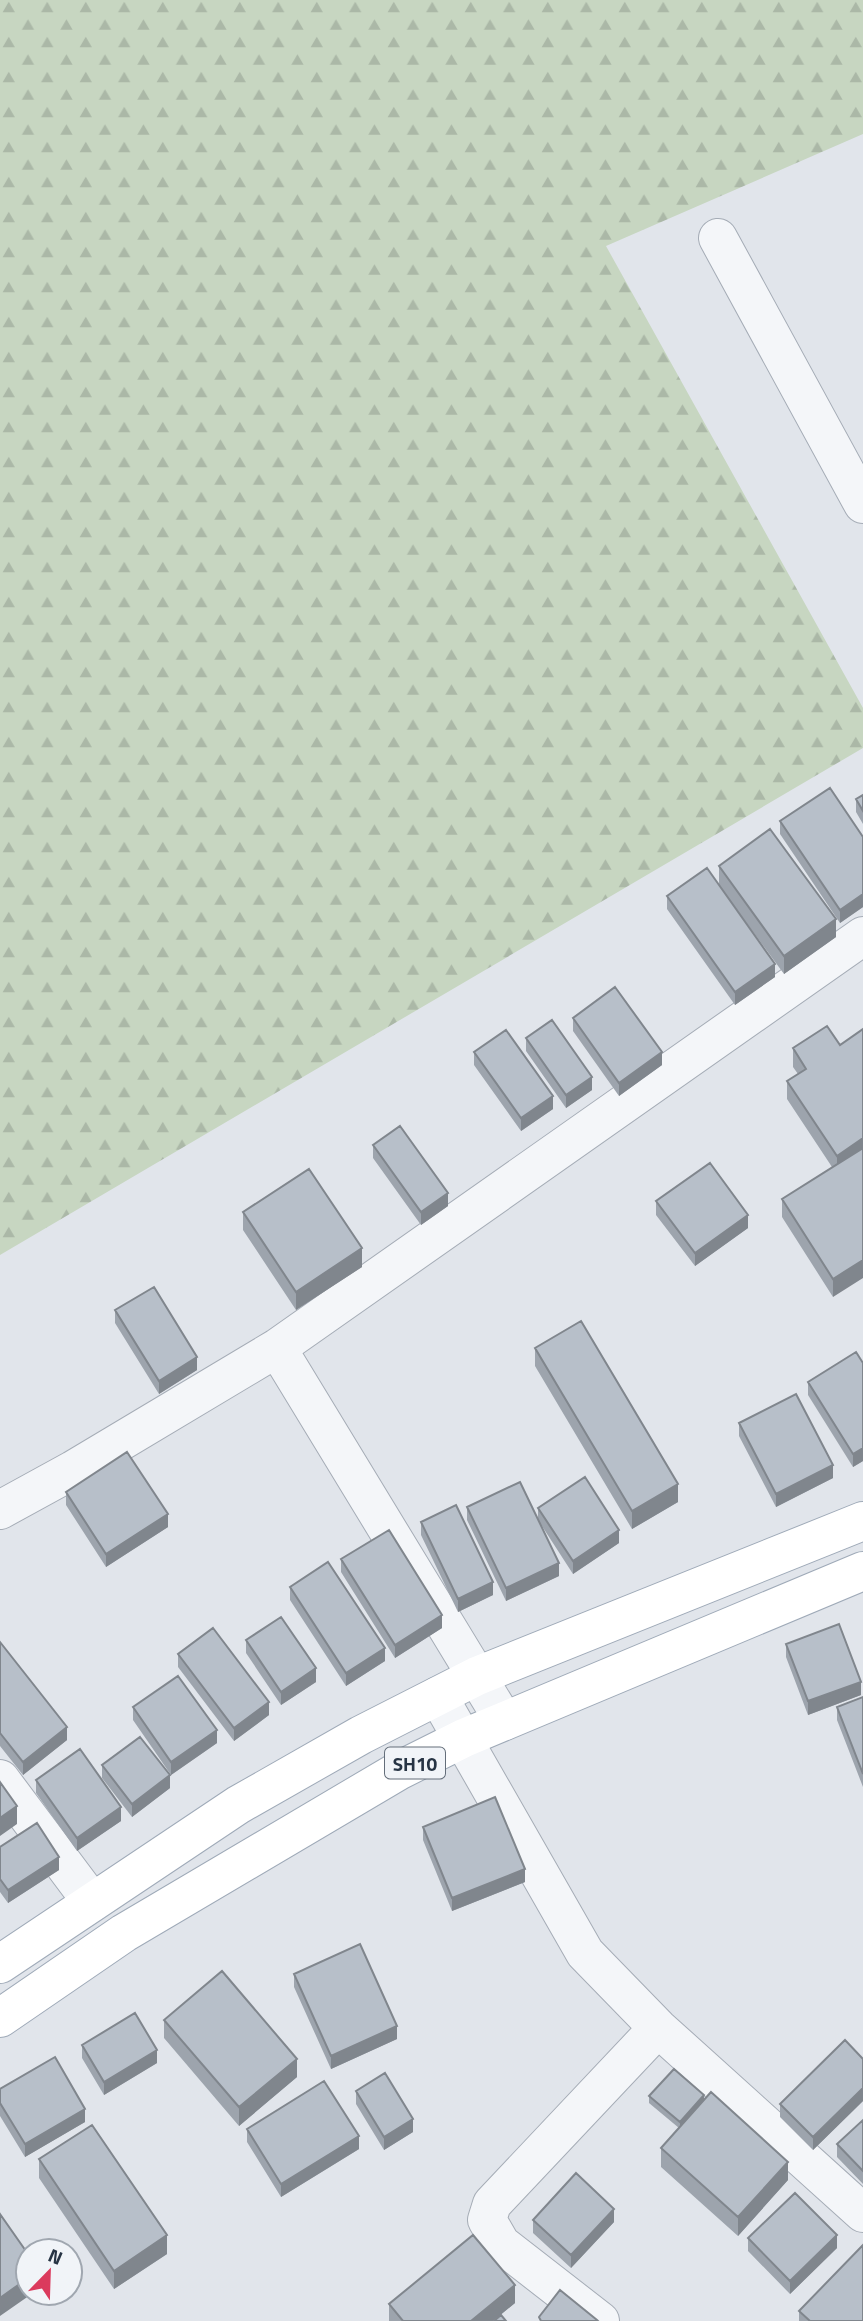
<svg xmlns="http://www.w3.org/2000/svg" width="863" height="2321" viewBox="0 0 863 2321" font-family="'Titillium Web',sans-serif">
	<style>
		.forest { fill: url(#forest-firs) }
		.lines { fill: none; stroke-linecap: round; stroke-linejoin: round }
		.street-casing { stroke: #a5acb6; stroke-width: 40 }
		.primary-casing { stroke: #9faab8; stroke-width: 40 }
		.street { stroke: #f4f6f9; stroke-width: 38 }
		.primary { stroke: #fff; stroke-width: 38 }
		.wall { fill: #9da4ad }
		.shaded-wall { fill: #80868d }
		.building { fill: #b7bfc9; stroke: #80868d; stroke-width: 2 }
		.labels { text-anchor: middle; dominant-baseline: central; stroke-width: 5; stroke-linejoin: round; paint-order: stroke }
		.shield { fill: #f1f4f8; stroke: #646e7a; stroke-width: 2 }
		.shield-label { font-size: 19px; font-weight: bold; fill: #273444 }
	</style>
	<defs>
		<pattern id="forest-firs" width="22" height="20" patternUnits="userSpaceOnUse" patternTransform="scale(1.75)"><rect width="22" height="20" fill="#c7d6c1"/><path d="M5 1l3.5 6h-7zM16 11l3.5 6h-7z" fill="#abb8a7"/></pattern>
	</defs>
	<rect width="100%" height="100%" fill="#e1e5eb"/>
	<path class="forest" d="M0 0H863V134L606 246 863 708V748L0 1255Z"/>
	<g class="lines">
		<g class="street-casing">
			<path id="street" d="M718 238 863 504
				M277 1348 504 1721
				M0 1510 73 1470 277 1348 863 936
				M438 1696 585 1953 658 2028 863 2213
				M0 1779 92 1902
				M600 2321 501 2244 487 2220 492 2204 658 2028"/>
		</g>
		<g class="primary-casing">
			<path id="primary" d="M0 1964 238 1805 361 1735 477 1676 863 1521
				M0 2018 124 1933 400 1770 464 1738 863 1571"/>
		</g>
		<use href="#street" class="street"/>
		<use href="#primary" class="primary"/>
	</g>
	<path class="wall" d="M863 795V824L856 812V799Z
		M780 821 863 837V907L840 923 780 834Z
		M719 866 836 937 784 974 726 895 775 977 735 1005 667 909V896L719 884Z
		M573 1018 662 1065 619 1096 573 1031Z
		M863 1029 833 1297 782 1217V1199L832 1167 787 1099V1081L798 1074 793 1067V1048L840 1045Z
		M526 1038 592 1090 566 1108 526 1051Z
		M474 1052 553 1109 521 1131 474 1065Z
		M373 1145 448 1206 421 1225 373 1158Z
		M656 1201 748 1228 695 1266 656 1215Z
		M243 1212 362 1267 296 1310 243 1230Z
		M115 1310 197 1370 159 1394 115 1323Z
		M535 1348 678 1502 632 1529 535 1366Z
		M863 1363V1461L853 1467 808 1395V1382Z
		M739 1423 833 1478 776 1507 739 1436Z
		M66 1492 168 1527 106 1567 66 1505Z
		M467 1507 538 1520V1508L619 1543 573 1574 540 1523 559 1576 506 1601 467 1520Z
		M421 1522 493 1595 458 1612 421 1535Z
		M341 1559 442 1628 395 1658 341 1572Z
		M290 1587 385 1661 346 1686 290 1600Z
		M246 1640 316 1682 281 1705 246 1653Z
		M0 1642 67 1740 23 1775 0 1746Z
		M786 1644 861 1695 808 1715 786 1657Z
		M178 1654 269 1715 234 1741 178 1667Z
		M863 1697V1787L837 1720V1707Z
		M133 1707 217 1743 171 1775 133 1720Z
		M102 1765 170 1788 132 1817 102 1778Z
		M36 1780 121 1821 77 1851 36 1793Z
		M423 1827 525 1882 452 1911 423 1840Z
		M0 1847 59 1870 8 1903 0 1892Z
		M294 1974 397 2039 331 2069 294 1987Z
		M164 2020 297 2077 239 2126 164 2038Z
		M82 2045 157 2063 104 2095 82 2058Z
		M863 2059V2101L813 2150 780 2117V2104Z
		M0 2089 85 2122 25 2157 0 2116Z
		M356 2091 413 2132 384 2150 356 2104Z
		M649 2096 704 2101 788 2180 738 2236 661 2167V2148L679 2128 649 2103Z
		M863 2120V2184L837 2157V2144Z
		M247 2129 359 2149 281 2197 247 2142Z
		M39 2159 167 2254 114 2289 39 2178Z
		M533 2220 614 2222 571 2268 533 2233Z
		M748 2238 837 2248 790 2294 748 2251Z
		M515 2303 493 2321H389V2304Z
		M799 2311 863 2321H799Z"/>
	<path class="shaded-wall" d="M863 894V907L840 923V910Z
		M836 919V937L784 974V956Z
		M775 964V977L735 1005V992Z
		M662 1052V1065L619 1096V1083Z
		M592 1077V1090L566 1108V1095Z
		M553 1096V1109L521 1131V1118Z
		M863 1138V1157L837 1174V1156Z
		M448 1193V1206L421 1225V1212Z
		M748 1215V1228L695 1266V1253Z
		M362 1248V1267L296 1310V1292Z
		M863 1260V1278L833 1297V1279Z
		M197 1357V1370L159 1394V1381Z
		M863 1448V1461L853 1467V1454Z
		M833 1465V1478L776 1507V1494Z
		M678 1484V1502L632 1529V1511Z
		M168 1514V1527L106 1567V1554Z
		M619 1530V1543L573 1574V1561Z
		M559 1563V1576L506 1601V1588Z
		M493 1582V1595L458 1612V1599Z
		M442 1615V1628L395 1658V1645Z
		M385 1648V1661L346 1686V1673Z
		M316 1668V1682L281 1705V1692Z
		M861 1682V1695L808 1715V1701Z
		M269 1702V1715L234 1741V1728Z
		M67 1727V1740L23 1775V1762Z
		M217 1730V1743L171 1775V1762Z
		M170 1775V1788L132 1817V1804Z
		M17 1806V1824L0 1836V1818Z
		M121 1807V1821L77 1851V1838Z
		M59 1857V1870L8 1903V1890Z
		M525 1869V1882L452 1911V1898Z
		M397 2026V2039L331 2069V2056Z
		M157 2050V2063L104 2095V2082Z
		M297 2059V2077L239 2126V2107Z
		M863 2088V2101L813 2150V2137Z
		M704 2095V2102L680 2129V2122Z
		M85 2109V2122L25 2157V2144Z
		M413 2119V2132L384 2150V2137Z
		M359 2136V2149L281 2197V2184Z
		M788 2162V2180L738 2236V2217Z
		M614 2209V2222L571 2268V2255Z
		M167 2235V2254L114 2289V2271Z
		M837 2235V2248L790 2294V2281Z
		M28 2278V2293H33L0 2316V2298Z
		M515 2285V2303L493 2321H471Z"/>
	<path class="building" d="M830 788 863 837V894L840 910 780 821Z
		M863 795V811L856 799Z
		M770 829 836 919 784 956 719 866Z
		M707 868 775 964 735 992 667 896Z
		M615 987 662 1052 619 1083 573 1018Z
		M552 1020 592 1077 566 1095 526 1038Z
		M827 1026 840 1045 863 1029V1138L837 1156 787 1081 806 1069 793 1048Z
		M506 1030 553 1096 521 1118 474 1052Z
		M400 1126 448 1193 421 1212 373 1145Z
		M863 1148V1260L833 1279 782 1199Z
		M710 1163 748 1215 695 1253 656 1201Z
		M309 1169 362 1248 296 1292 243 1212Z
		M154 1287 197 1357 159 1381 115 1310Z
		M581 1321 678 1484 632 1511 535 1348Z
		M856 1352 863 1363V1448L853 1454 808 1382Z
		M796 1394 833 1465 776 1494 739 1423Z
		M127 1452 168 1514 106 1554 66 1492Z
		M585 1477 619 1530 573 1561 538 1508Z
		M520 1482 559 1563 506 1588 467 1507Z
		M456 1505 493 1582 458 1599 421 1522Z
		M389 1530 442 1615 395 1645 341 1559Z
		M328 1562 385 1648 346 1673 290 1587Z
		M281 1617 316 1668 281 1692 246 1640Z
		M839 1624 861 1682 808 1701 786 1644Z
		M213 1628 269 1702 234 1728 178 1654Z
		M0 1642 67 1727 23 1762 0 1733Z
		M178 1676 217 1730 171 1762 133 1707Z
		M863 1697V1774L837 1707Z
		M140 1737 170 1775 132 1804 102 1765Z
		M80 1749 121 1807 77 1838 36 1780Z
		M0 1782 17 1806 0 1818Z
		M495 1797 525 1869 452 1898 423 1827Z
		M37 1823 59 1857 8 1890 0 1879V1847Z
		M360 1944 397 2026 331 2056 294 1974Z
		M222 1971 297 2059 239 2107 164 2020Z
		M135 2013 157 2050 104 2082 82 2045Z
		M845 2040 863 2059V2088L813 2137 780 2104Z
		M55 2057 85 2109 25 2144 0 2103V2089Z
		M674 2069 704 2095 680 2122 649 2096Z
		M385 2073 413 2119 384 2137 356 2091Z
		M324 2081 359 2136 281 2184 247 2129Z
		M711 2092 788 2162 738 2217 661 2148Z
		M863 2120V2171L837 2144Z
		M92 2125 167 2235 114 2271 39 2159Z
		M576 2173 614 2209 571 2255 533 2220Z
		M795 2193 837 2235 790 2281 748 2238Z
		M0 2214 28 2254V2278L0 2298Z
		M473 2235 515 2285 471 2321H403L389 2304Z
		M863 2245V2321H810L799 2311Z
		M560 2290 597 2320 598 2321H541L539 2317Z
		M501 2315 506 2321H494Z"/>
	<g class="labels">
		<rect class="shield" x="385" y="1747.5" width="60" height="31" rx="5"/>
		<g class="shield-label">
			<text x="415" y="1763">SH10</text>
		</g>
	</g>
	<g transform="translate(49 2272) rotate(23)"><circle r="33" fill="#f1f4f8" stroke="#a0a7b0" stroke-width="2"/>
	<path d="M0-5L12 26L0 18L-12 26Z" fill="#db3a5d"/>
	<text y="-10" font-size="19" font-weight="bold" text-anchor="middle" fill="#273444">N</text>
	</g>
</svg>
